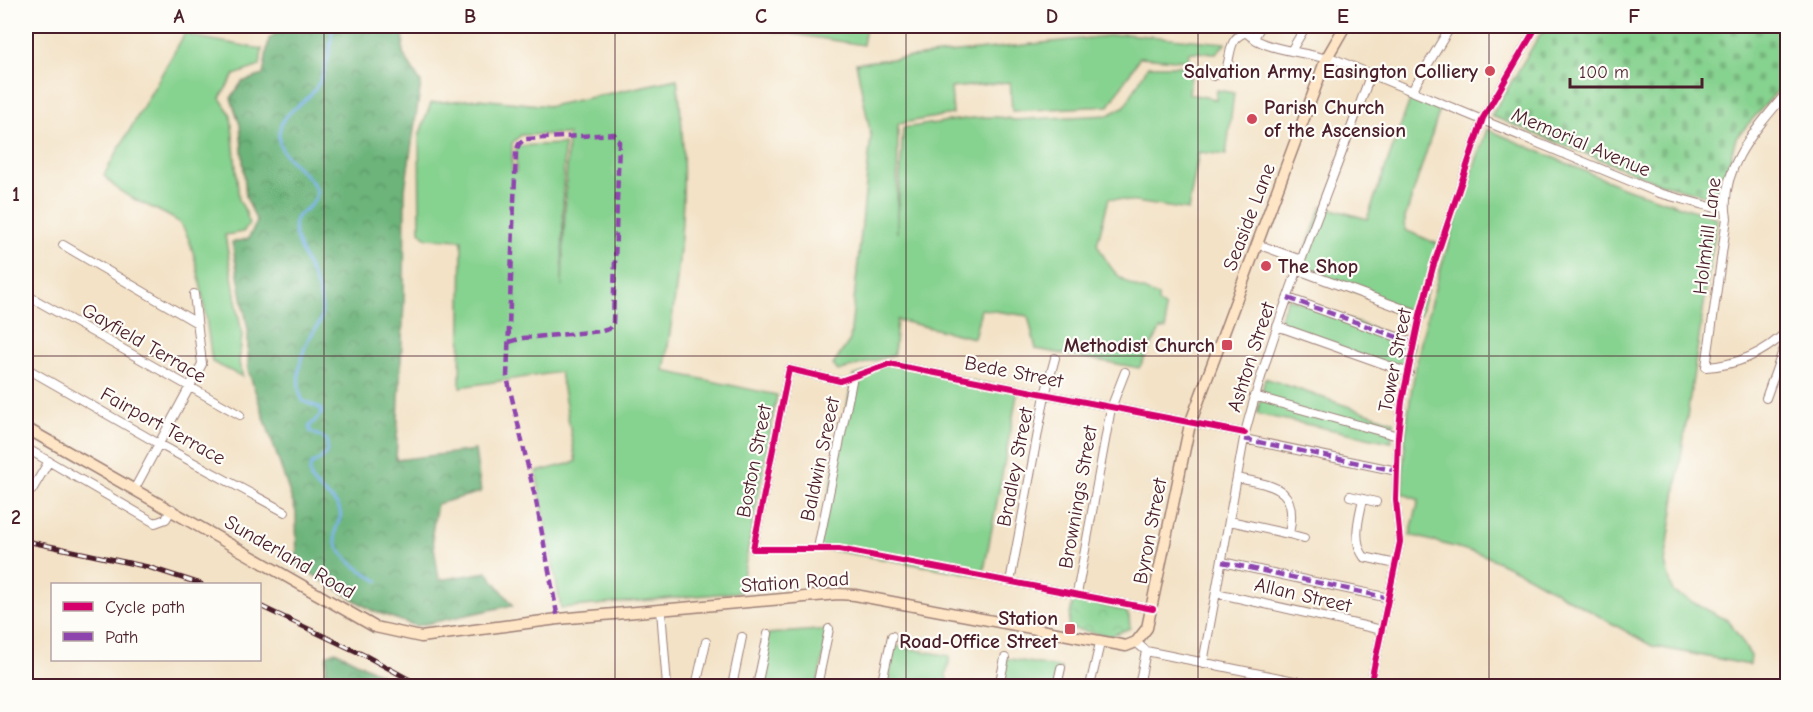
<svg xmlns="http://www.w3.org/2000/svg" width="1813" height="712" viewBox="0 0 1813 712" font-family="'Comic Neue',sans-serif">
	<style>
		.green { fill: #86d28f; stroke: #68785d; stroke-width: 1.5; fill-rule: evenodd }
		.forest { fill: url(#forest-crowns); stroke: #5b6a52; stroke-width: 1.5 }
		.cemetery { fill: url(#cemetery-stones); stroke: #68785d; stroke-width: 1.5 }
		.park { fill: url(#park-crowns); stroke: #68785d; stroke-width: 1.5 }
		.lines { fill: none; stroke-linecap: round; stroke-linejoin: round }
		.stream { stroke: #77b1e8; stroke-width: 3 }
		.street-casing { stroke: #9e8078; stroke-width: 10 }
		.secondary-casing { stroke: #9e8078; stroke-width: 13 }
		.street { stroke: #fff; stroke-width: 8 }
		.secondary { stroke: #fde5c5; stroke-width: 10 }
		.rail-casing { stroke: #4a1f2b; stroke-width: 5 }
		.rail { stroke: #fdfcf7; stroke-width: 3; stroke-dasharray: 9; stroke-linecap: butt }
		.quiet { stroke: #8e44ad; stroke-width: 4.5; stroke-dasharray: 9 4.5; stroke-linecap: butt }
		.cycleway-casing { stroke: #fdfcf7; stroke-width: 10 }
		.cycleway { stroke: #d6006c; stroke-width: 6 }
		.grid { fill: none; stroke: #4a1f2b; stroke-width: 1.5; stroke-opacity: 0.55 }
		.poi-dot { fill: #d1495b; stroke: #fdfcf7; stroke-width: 2 }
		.labels { text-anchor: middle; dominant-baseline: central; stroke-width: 4.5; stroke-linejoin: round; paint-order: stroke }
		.poi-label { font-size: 20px; font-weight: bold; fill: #4a1f2b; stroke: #fdfcf7; text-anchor: end }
		.street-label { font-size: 20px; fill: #4a1f2b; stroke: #fdfcf7 }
		.neatline { fill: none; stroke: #4a1f2b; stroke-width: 2 }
		.grid-label { font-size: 20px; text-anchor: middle; font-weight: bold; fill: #4a1f2b }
	</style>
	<defs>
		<pattern id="forest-crowns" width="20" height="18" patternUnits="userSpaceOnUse" patternTransform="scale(1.5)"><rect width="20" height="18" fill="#6cb47a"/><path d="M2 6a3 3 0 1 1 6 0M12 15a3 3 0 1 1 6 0" fill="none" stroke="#5b9264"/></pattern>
		<pattern id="cemetery-stones" width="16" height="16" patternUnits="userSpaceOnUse" patternTransform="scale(1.5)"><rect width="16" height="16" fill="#86d28f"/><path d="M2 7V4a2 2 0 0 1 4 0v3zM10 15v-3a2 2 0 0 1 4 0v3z" fill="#75b47c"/></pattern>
		<pattern id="park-crowns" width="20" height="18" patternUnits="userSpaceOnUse" patternTransform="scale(1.5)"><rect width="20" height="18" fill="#86d28f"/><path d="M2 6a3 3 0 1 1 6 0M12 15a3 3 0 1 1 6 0" fill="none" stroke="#75b47c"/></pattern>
	</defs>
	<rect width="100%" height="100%" fill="#fdfcf7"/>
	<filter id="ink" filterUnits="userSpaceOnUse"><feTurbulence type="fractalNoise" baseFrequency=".0167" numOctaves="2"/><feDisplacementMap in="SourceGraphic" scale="12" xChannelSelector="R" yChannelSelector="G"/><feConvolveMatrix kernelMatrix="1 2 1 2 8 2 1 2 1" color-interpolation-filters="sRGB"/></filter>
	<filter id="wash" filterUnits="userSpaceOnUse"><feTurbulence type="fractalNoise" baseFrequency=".008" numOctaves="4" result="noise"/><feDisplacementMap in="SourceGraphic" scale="24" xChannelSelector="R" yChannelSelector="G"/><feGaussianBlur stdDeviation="1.35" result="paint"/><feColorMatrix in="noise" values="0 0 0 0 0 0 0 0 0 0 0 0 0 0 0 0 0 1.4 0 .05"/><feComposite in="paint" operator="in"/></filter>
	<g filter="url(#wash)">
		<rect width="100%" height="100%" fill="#f3e2c6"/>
		<path class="green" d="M742 26H866L863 45Z
			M187 30 191 36 262 49 260 66 234 75 220 98 231 115 239 200 246 212 249 224 243 232 225 235 242 335 239 363 243 377 212 362C208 334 198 235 177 221 153 205 121 199 104 175Z
			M1126 34 1226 43 1216 53 1189 52 1188 61 1140 57 1109 106 1012 111 1010 82 951 88 953 114 898 124 897 233 903 128C931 125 991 111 1014 120L1108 115 1125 106 1148 66H1188L1191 75 1189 94 1216 99 1217 90 1234 93 1226 155 1199 152 1188 210 1109 198 1097 244C1115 279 1122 282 1158 296V303L1165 307 1166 329 1160 330 1139 368 1036 349 1028 316 981 309 974 338 897 320 894 355 838 371 833 365 850 340 871 136 856 63Z
			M677 79C691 176 680 275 664 371L777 395 740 592 561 608 536 472 576 462 560 372 460 387 462 240 426 238 420 231 419 136 431 103 478 99 550 106ZM568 134 562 285V286L564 144 516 146V171H512V143L521 135Z
			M1411 97 1440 109 1405 218V230L1440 245 1420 315 1298 270 1322 206 1367 219Z
			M1487 129 1622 187 1717 218 1665 563 1673 592 1729 621 1751 656 1750 665 1652 646 1528 576 1484 555 1410 535 1419 500 1403 494C1402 365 1446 250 1487 129Z
			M1288 298 1414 343 1409 373 1277 326Z
			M889 364 1018 390 983 576 818 548 853 376Z
			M1265 378 1394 422 1391 442 1257 414Z
			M829 629 817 686H757L768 634Z
			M895 646 950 656 946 676 949 686H887Z
			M1005 658 1061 668 1057 686H999Z"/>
		<path class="forest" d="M285 26H404L403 54 421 83 405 189 404 301 396 460 475 450 481 492 437 504 432 533 439 580 487 572 513 605 416 626 373 611 297 565 296 512 248 370V330L232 242 248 239 257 222 246 197 240 125 231 98 242 82 263 75 269 39Z
			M335 651 403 686H325L327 655Z"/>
		<path class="cemetery" d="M1545 26H1787V80L1736 138 1722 187 1716 198 1662 184 1491 116Z"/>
		<path class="park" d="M1073 599 1125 611 1129 616 1130 628 1111 636 1068 628Z"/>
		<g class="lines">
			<path class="stream" d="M333 26C330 47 328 69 316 88 305 106 277 112 279 138 280 163 313 171 317 194 312 211 297 211 295 221 289 245 328 288 321 318 319 327 311 334 307 342 300 358 294 385 303 401L320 408 322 413 309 427 311 432 326 439C330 456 323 457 311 465 304 488 330 491 339 508 344 519 335 524 335 535 334 555 363 572 378 581"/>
		</g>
	</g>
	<g filter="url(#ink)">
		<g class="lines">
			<g class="street-casing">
				<path id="street" d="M1241 26C1256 51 1300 50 1326 59
					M1254 38 1261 26
					M1291 51 1306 26
					M1327 56 1659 193 1715 208 1724 205
					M1213 76 1225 72C1232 57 1227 38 1245 33
					M1413 89 1451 26
					M1788 91C1758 127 1718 168 1727 218L1706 367C1738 365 1765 353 1788 330
					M1257 244 1301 260
					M63 245 197 323
					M1298 270 1420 315
					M32 298 240 415
					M1288 298 1414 343
					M1277 326 1409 373
					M26 368 159 444 285 512
					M1254 396 1398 436
					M1766 398 1788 337
					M1244 439 1397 471
					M26 448 155 523 166 519 172 509
					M135 488 202 364 194 294
					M32 490 49 461
					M1350 496 1376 502
					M1363 499C1359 518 1352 540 1364 557L1396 564
					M1230 521 1289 534C1299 487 1275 486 1237 478
					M1289 534 1304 538
					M818 548 853 376
					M1222 562 1389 598
					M1010 582 1045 395 1055 358
					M1216 593 1382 630
					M1077 594 1111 408 1125 372
					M1153 609 839 549H753L789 369 840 381 889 364 1245 433
					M661 610 667 686
					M1136 642 1146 651 1319 686
					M1203 663 1245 433C1277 310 1329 193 1371 73
					M696 686 706 642
					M732 686 742 637
					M757 686 768 634
					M817 686 829 629
					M881 686 892 636
					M999 686 1005 658
					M1057 686 1061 668
					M1090 686 1100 643
					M1139 686 1146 651
					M1370 686 1400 542 1396 500 1398 436 1402 401 1420 315 1433 267 1483 118 1537 26"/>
			</g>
			<g class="secondary-casing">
				<path id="secondary" d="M26 428 375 627 421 637 558 619 838 594 855 595 1126 646 1136 642 1147 628 1190 424 1326 59 1345 26"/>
			</g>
			<use href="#street" class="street"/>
			<use href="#secondary" class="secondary"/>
			<g class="rail-casing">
				<path id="rail" d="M26 541 148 567 201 584
					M260 606 366 656 421 686"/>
			</g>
			<use href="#rail" class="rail"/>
			<path class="quiet" d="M1288 298 1414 343
				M509 342 523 338 602 331 609 329 613 323 619 141 614 134 525 139 519 144 516 152 507 377 536 501 558 619
				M1244 439 1397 471
				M1222 562 1389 598"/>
			<g class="cycleway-casing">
				<path id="cycleway" d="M1153 609 839 549H753L789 369 840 381 889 364 1245 433
					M1370 686 1400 542 1396 500 1398 436 1402 401 1420 315 1433 267 1483 118 1537 26"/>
			</g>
			<use href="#cycleway" class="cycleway"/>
		</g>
	</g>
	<path class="grid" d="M324 26V686M615 26V686M906 26V686M1198 26V686M1489 26V686M26 356H1788"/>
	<g class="poi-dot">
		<circle cx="1490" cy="71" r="6"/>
		<circle cx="1252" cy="119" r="6"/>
		<circle cx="1266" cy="266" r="6"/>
		<rect x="1221" y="339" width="12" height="12" rx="3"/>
		<rect x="1064" y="623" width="12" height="12" rx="3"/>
	</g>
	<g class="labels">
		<g class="poi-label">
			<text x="1478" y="71">Salvation Army, Easington Colliery</text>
			<text x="1264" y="107" text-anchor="start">Parish Church<tspan x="1264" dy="23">of the Ascension</tspan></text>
			<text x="1278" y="266" text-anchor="start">The Shop</text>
			<text x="1215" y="345">Methodist Church</text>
			<text x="1058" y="618">Station<tspan x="1058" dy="23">Road-Office Street</tspan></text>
		</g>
		<g class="street-label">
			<text transform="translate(1581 142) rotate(23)">Memorial Avenue</text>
			<text transform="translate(1249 217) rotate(-69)">Seaside Lane</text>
			<text transform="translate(1707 236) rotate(-83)">Holmhill Lane</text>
			<text transform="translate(144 343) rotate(30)">Gayfield Terrace</text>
			<text transform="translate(1251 357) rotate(-72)">Ashton Street</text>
			<text transform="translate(1395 360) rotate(-79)">Tower Street</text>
			<text transform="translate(1014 372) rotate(11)">Bede Street</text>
			<text transform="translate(163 426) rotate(29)">Fairport Terrace</text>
			<text transform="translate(820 459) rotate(-78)">Baldwin Sreeet</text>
			<text transform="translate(754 461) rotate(-79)">Boston Street</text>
			<text transform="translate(1015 467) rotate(-79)">Bradley Street</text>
			<text transform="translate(1078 497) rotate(-80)">Brownings Street</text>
			<text transform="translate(1150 531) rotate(-79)">Byron Street</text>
			<text transform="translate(290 557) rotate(30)">Sunderland Road</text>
			<text transform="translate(795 582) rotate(-4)">Station Road</text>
			<text transform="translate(1303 595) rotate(13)">Allan Street</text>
		</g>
	</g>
	<rect width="1813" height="712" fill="none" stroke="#fdfcf7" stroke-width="66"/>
	<rect x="51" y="583" width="210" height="78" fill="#fdfcf7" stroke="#b5a4a5" stroke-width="1.5"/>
	<rect x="63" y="602" width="30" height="9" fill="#d6006c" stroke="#b5a4a5" stroke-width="1.5"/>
	<text x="105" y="613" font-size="18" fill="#4a1f2b">Cycle path</text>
	<rect x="63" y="632" width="30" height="9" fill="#8e44ad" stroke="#b5a4a5" stroke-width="1.5"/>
	<text x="105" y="643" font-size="18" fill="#4a1f2b">Path</text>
	<path d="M1570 78v9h132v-9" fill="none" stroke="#4a1f2b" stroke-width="3"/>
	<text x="1579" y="78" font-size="18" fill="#4a1f2b" stroke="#fdfcf7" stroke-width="4.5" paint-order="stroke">100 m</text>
	<rect x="33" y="33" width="1747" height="646" class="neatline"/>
	<g class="grid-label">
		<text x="179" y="23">A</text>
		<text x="470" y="23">B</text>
		<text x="761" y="23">C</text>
		<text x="1052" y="23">D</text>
		<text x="1343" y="23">E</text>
		<text x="1634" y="23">F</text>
		<text x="16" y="201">1</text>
		<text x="16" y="524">2</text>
	</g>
</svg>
